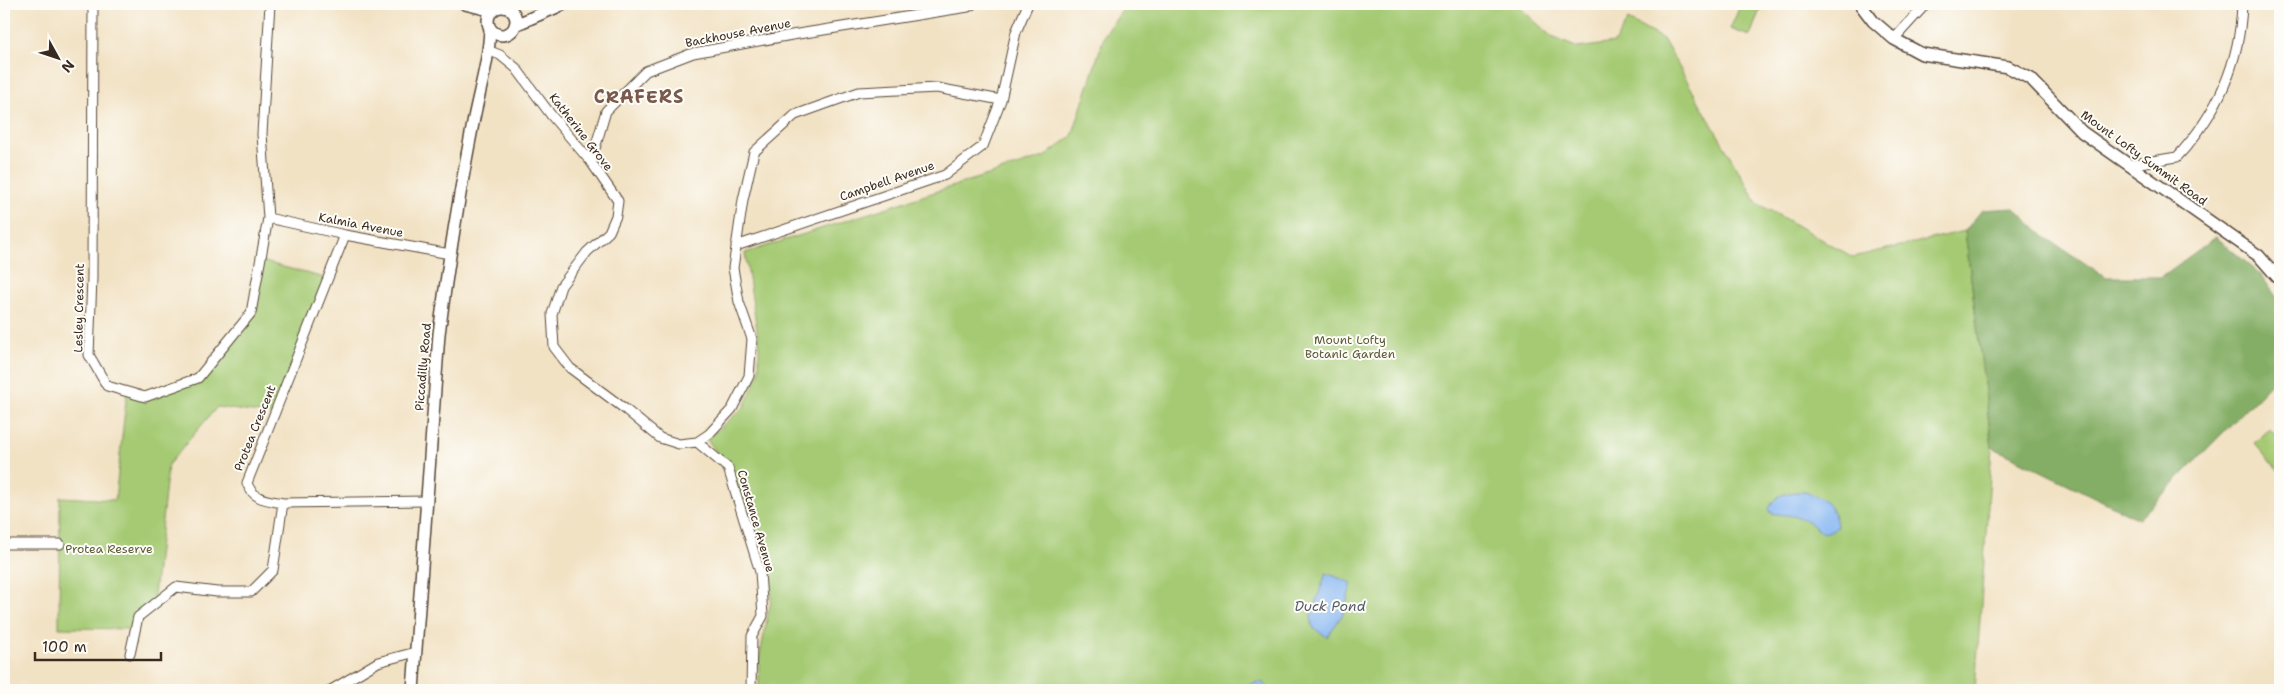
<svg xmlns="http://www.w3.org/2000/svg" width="2284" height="694" viewBox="0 0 2284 694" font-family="'Shantell Sans',sans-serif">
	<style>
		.green { fill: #a5ca73; stroke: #707a48 }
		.forest { fill: #84ae65; stroke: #606c42 }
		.water { fill: #87b7f3; stroke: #617088 }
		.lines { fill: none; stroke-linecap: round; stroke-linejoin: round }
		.minor-casing { stroke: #564637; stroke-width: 11 }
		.major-casing { stroke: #564637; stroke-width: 14 }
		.minor { stroke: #fff; stroke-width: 9 }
		.major { stroke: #fff; stroke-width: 11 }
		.labels { text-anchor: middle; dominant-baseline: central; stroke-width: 4; stroke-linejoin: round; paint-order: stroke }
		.street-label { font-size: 12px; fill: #3b2a1e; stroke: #fdfcf7 }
		.park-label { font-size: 12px; fill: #5b5a38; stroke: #fdfcf7 }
		.water-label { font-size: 14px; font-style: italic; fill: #565b69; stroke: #fdfcf7 }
		.district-label { font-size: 18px; font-weight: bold; letter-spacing: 1px; fill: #79594b; stroke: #fdfcf7 }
	</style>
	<rect width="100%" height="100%" fill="#fdfcf7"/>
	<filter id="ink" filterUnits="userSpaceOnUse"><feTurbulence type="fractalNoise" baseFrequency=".02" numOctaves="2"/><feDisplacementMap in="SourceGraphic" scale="10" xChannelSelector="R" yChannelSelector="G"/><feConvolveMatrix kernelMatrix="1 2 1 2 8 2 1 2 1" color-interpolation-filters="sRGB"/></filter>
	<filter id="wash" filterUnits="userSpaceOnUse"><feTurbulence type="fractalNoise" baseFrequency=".0096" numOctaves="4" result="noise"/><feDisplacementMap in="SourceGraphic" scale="20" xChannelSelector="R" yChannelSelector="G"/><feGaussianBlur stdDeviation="1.12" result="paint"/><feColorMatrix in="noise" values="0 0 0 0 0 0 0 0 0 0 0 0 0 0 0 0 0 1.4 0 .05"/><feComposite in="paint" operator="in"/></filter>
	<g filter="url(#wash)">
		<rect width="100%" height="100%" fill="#f2e2c4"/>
		<path class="green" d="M1127 4H1516L1552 37 1578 48 1614 43 1628 20 1663 39 1757 203 1853 257 1965 231 1992 447 1975 690H759V660L771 599 770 551 728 468 707 439 744 407 759 373V343L745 253 1044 157 1072 136 1105 34Z
			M1741 4H1762L1750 36 1730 29Z
			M261 261 328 279 274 415 217 407 168 465 153 605 138 617 135 629 59 628 60 497 115 500 127 392 145 397 198 378 251 313Z
			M2270 429 2280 440V473L2254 443Z"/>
		<path class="forest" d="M2014 208 2045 237 2106 277H2161L2216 237 2260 274 2280 302V374L2139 519 1992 447 1965 231 1982 210Z"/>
		<path class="water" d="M1805 492C1824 498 1835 506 1837 527 1820 539 1820 529 1807 521 1797 515 1782 515 1771 513L1769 509C1775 493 1789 492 1805 492Z
			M1326 573 1352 583 1343 614 1327 637 1313 628 1311 616Z
			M1259 682 1264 683 1267 690H1224Z"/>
	</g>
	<g filter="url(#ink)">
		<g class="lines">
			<g class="minor-casing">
				<path id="minor" d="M93 4 92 278 89 355 107 386 145 397 198 378 251 313 268 218 262 134 270 4
					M1894 39 1924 6
					M490 51 500 55 516 68 551 115 591 162 618 201 616 216 609 232 587 252 561 286 552 314 554 347 570 368 625 409 660 438 679 444 697 442 709 434 732 409 749 376 752 339 739 302 733 268 743 200 754 152 795 115 859 92 937 88 1001 100
					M591 162 606 111 646 71 693 53 792 35 968 7 973 4
					M2128 165 2177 157C2217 114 2240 62 2242 4
					M268 218 345 235 450 254
					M345 235 247 483C253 500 267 500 283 503L427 501
					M736 246 945 175 983 146 1001 100 1016 32 1028 4
					M697 442 728 468 760 572 763 616 752 636 751 690
					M4 544H60
					M130 654 138 617 176 587 217 592H251L273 570 283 503
					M331 690 378 662 416 652"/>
			</g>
			<g class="major-casing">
				<path id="major" d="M465 4 493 11
					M1860 4 1873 21 1894 39 1922 54 2008 67 2031 79 2082 132 2259 256 2280 280
					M488 21a14 14 0 1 1 28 0a14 14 0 1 1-28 0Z
					M515 25 564 4
					M413 690 439 334C448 262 460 190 474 118 480 88 489 60 490 28"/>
			</g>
			<use href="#minor" class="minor"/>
			<use href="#major" class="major"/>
		</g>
	</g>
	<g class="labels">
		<g class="street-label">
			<text transform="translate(738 33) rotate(-11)">Backhouse Avenue</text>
			<text transform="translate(581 132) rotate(52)">Katherine Grove</text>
			<text transform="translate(2144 158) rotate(36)">Mount Lofty Summit Road</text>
			<text transform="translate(887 181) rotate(-19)">Campbell Avenue</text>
			<text transform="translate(361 225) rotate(11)">Kalmia Avenue</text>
			<text transform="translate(79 308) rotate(-89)">Lesley Crescent</text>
			<text transform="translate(423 367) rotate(-85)">Piccadilly Road</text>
			<text transform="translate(255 428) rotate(-68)">Protea Crescent</text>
			<text transform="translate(756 521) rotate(74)">Constance Avenue</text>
		</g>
		<g class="park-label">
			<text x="1350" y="340">Mount Lofty<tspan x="1350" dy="14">Botanic Garden</tspan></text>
			<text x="109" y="549">Protea Reserve</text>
		</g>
		<g class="water-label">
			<text x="1330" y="606">Duck Pond</text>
		</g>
		<g class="district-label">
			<text x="639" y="97">CRAFERS</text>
		</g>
	</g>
	<rect width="2284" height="694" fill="none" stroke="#fdfcf7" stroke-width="20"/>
	<g transform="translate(58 58) rotate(130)" stroke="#fdfcf7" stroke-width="4" paint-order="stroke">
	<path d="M0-4L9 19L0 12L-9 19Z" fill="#3b2a1e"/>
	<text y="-8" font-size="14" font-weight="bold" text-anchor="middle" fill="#3b2a1e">N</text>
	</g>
	<path d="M35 652v8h126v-8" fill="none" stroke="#3b2a1e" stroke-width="2.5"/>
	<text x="42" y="652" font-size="15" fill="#3b2a1e" stroke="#fdfcf7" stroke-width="4" paint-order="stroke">100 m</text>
</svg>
